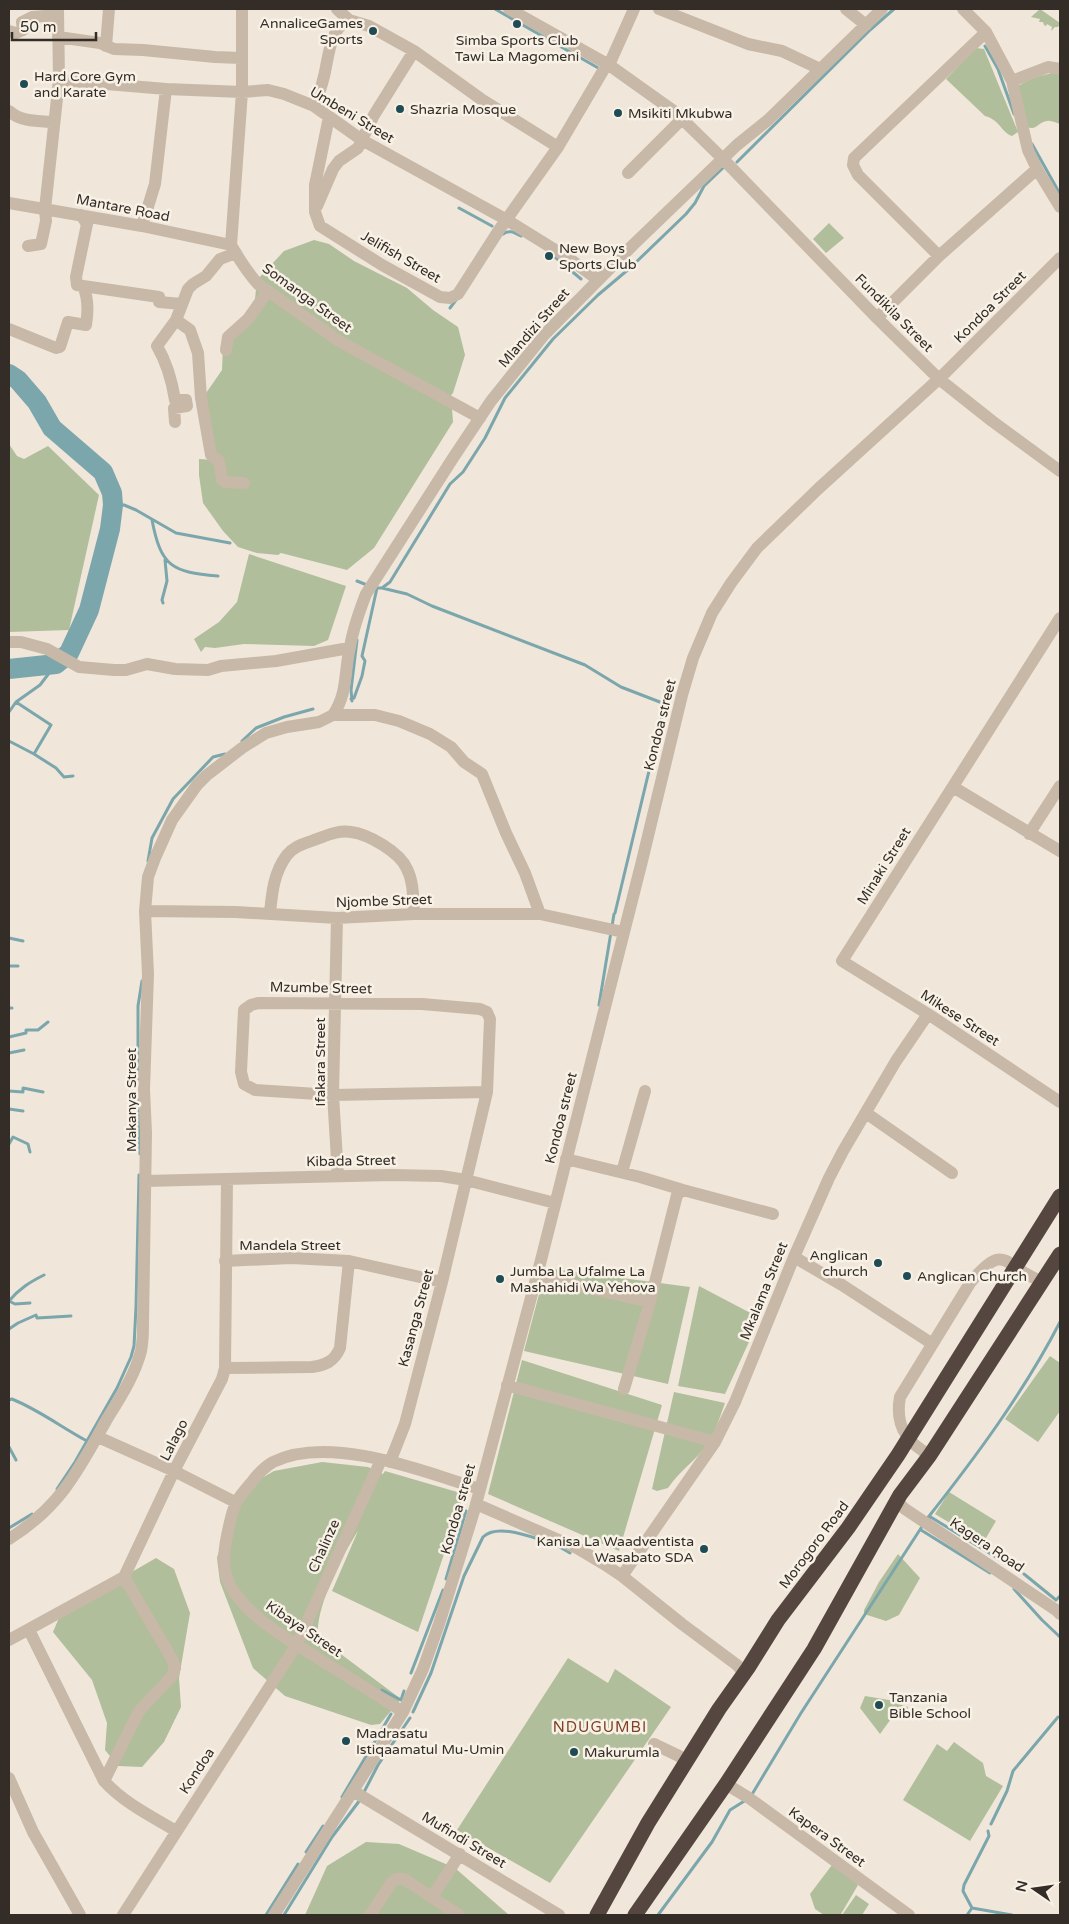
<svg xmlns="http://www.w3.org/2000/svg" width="1069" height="1924" viewBox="0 0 1069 1924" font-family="'Varela Round',sans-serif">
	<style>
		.green { fill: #b0be9b }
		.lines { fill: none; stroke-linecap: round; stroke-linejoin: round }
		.stream { stroke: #7ba6ac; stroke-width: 3 }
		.river { stroke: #7ba6ac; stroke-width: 20 }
		.minor { stroke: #c8b8a7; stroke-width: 12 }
		.highway { stroke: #55473f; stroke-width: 15 }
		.poi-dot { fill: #1f4c54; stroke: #f8f1e6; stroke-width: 2 }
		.labels { text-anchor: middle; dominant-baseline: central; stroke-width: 5; stroke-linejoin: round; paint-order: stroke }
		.poi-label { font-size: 14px; fill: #342c27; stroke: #f8f1e6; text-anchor: start }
		.street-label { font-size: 14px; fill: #342c27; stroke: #f8f1e6 }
		.neighbourhood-label { font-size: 15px; letter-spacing: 1px; fill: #7f4024; stroke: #f8f1e6 }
	</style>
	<rect width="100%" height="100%" fill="#f0e7da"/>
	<path class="green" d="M1040 9 1060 23 1058 27H1055L1051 31 1052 27 1047 24 1046 26 1044 25 1043 22H1039L1040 19 1031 17Z
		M976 48 984 49 1018 132 1012 136C1001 132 1000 120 985 116L946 79Z
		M1052 73 1060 74V124C1056 123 1051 120 1047 121 1038 122 1037 131 1027 127L1014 88 1033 78Z
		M829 223 844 238 826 253 813 239Z
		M314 240 329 244 354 261 407 288 433 310 458 327 465 355 453 393 443 404 452 408 453 422 374 548 347 570 281 553 278 555 257 553 238 547 223 531 203 503 199 475V459L213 460 202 399 222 370 223 347 255 299 257 280 284 251Z
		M9 444 17 456 24 459 48 446 99 495 69 630 9 632Z
		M249 554 346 586 328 640 314 646 244 644 215 648 205 647 201 652 194 639 219 622 237 602Z
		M546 1268 690 1287 668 1384 524 1351Z
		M699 1286 760 1318 725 1394 678 1386Z
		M1050 1356 1060 1363V1411L1038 1442 1005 1419Z
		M522 1360 662 1405 619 1551 488 1494Z
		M674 1392 725 1403C720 1416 716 1431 708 1443 697 1460 679 1471 668 1488L657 1491 652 1489Z
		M322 1462 368 1467 383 1474 385 1471 464 1494 418 1632 332 1591 358 1531C342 1555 315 1608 318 1637L401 1699 380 1724 371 1725 285 1696 253 1668 220 1582 217 1558 229 1517 248 1486 274 1471Z
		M949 1492 996 1521 983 1543 935 1514Z
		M898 1554 920 1578 899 1615 886 1621 864 1614V1610L879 1582Z
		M156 1558 174 1569 190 1613 179 1678 181 1707 164 1742 142 1767 118 1766 105 1750 107 1723 92 1680 53 1632 61 1613Z
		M568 1658 608 1683 615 1669 671 1707 550 1883 457 1830Z
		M865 1696 889 1700 908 1707 907 1718 896 1712 880 1734 860 1708Z
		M954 1742 983 1763 986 1776 1003 1786 970 1841 903 1800 937 1744 947 1751Z
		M366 1842 399 1844 455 1868 509 1915H305L327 1866Z
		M832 1865 854 1879 858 1885 841 1914 824 1915 815 1909 810 1894Z
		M856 1895 869 1904 862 1915H842Z"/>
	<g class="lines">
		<path class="stream" d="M495 9 600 69
			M985 46 998 69 1014 114
			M1032 144 1060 194
			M737 162 870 30 894 9
			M459 208 492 226
			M503 234C509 229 515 233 521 236
			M555 257 581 279
			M450 308 456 300
			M113 505 117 504 124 505 136 510 176 533 230 543
			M152 520C161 567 172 572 218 576
			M357 581 367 585
			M374 588H382L407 594 432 606 585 665 621 687 665 704 615 913
			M382 588 390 582 450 484 463 472 485 438 505 398 553 339 598 295 630 268 686 214 695 203 704 186 725 166
			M163 603 162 600 167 581 165 560
			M351 699 354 698 362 676 365 661 362 656 377 588
			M352 701 351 690 357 640
			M16 702 51 725 34 754 56 768 64 777 73 776
			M9 712 16 702 40 685 56 664
			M9 741 34 754
			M242 741 256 728 284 717 313 709
			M148 861 152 838 173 799 213 757 225 754
			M612 926 614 914
			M9 938 23 941
			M9 966H18
			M599 1005 611 932
			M9 1008H12
			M9 1037 26 1033V1030H38L48 1022
			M9 1053 24 1050
			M138 1079V1006L142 981
			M9 1091 23 1092V1088L43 1092
			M138 1093 140 1154
			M9 1109 23 1111
			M9 1144 13 1137 28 1144 30 1152
			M9 1301C20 1288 30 1282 44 1275
			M9 1301 15 1304 30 1303
			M9 1329 18 1323 36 1315 37 1318 71 1316
			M9 1400 12 1399C39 1410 61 1427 87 1441
			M9 1447 16 1460
			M57 1489 75 1462 117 1388 131 1357 134 1346 136 1307 139 1175
			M929 1516 1017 1570
			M926 1520C975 1458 1024 1392 1060 1322
			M9 1528 32 1514
			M921 1530 990 1573
			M558 1546 570 1553
			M1024 1574 1056 1600 1060 1596
			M446 1579 466 1511
			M1014 1589 1042 1620 1060 1637
			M411 1673 443 1590
			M382 1690 401 1700 404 1691
			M413 1712 431 1673 464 1576 483 1537C497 1523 531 1537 548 1542
			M363 1794 378 1765 410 1718
			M751 1796 801 1713 923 1525
			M342 1797 391 1714
			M991 1824 1007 1791 1013 1771 1058 1717
			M988 1831 989 1836 964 1885 963 1891 972 1908 1012 1915
			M306 1852 323 1826
			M266 1915 298 1864
			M284 1915 332 1837 360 1800
			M658 1915 712 1842 730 1810 746 1800
			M967 1915 972 1908"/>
		<path class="river" d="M9 374 18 380 37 402 52 428 103 472 112 493 113 505 110 529 89 610 69 653 56 664 9 669"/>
		<path class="minor" d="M242 9V92L231 245C239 259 247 272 258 284L339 341 480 418
			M337 9 349 20
			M509 9 609 65 675 112 723 159 877 318 939 379 992 421 1060 471
			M659 9 748 44 782 51 820 69
			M846 9 866 25
			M963 9 986 32 1012 81 1028 150 1037 169 1060 207
			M9 31 16 33 23 30 22 22 32 17 58 15
			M58 37 100 43 114 49 143 50 215 57 241 58
			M106 46 109 9
			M609 65 634 9
			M59 80 166 89 242 92 268 90 284 94 314 106 362 140 507 220 570 259 598 280
			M1012 81 1048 67 1060 69
			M314 106C317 97 321 89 323 80 329 60 328 29 349 20L369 26 414 51 481 99 558 147
			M9 111C21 122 38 121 54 122
			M329 117 315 185V212L320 226 382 265 440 297 450 298 458 294 499 230 558 147 607 64
			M628 173 682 119
			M9 203 142 226 231 245
			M317 206 333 169 339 161 358 148 374 115 414 51
			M142 226 155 184 166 89
			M28 246 41 244 46 221 45 209 59 80 58 9
			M939 256 858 175 853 165 854 158 986 32
			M83 286 159 297V302L182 304
			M877 318 939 256 1037 169
			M176 320 190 330 198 353 201 398 211 455 219 461 222 480 225 482 244 483
			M9 329 56 348 60 347 68 322 86 325C88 313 88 297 83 286L77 285 76 277 87 224 81 215
			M226 350 228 337 248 319 268 291
			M175 422 174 408 187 406 186 400H175C172 381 167 363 157 346L176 320 188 289 193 284 206 276 220 259 236 253
			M1060 618 842 961 928 1014 1060 1102
			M9 642H21L47 649 79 667 114 670H126L147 664 175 669 208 670 221 666 276 661 349 648
			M333 715C348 693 344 672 350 647 353 629 359 612 366 594L453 458 491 401 544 335 634 244 737 145 768 120 804 85 882 9
			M953 787 1060 851
			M1029 834 1060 786
			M145 911 236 912 337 918 414 914H540L623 932
			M270 913C272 892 274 872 287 855 294 846 304 844 314 840 326 836 337 830 351 832 368 834 400 852 407 869 414 883 413 900 414 914
			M337 918 333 1095 338 1176
			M866 1113 952 1173
			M566 1159 640 1177 683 1190
			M622 1172 645 1091
			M145 1181 392 1175 441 1176 466 1180 555 1203
			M794 1257 842 1285 931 1343
			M225 1261 291 1258 349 1261 442 1282
			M536 1276 650 1302
			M225 1368 312 1367C325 1365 334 1362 340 1348L349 1261
			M507 1385 715 1442
			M624 1389 650 1302 677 1195 683 1190 773 1214
			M98 1437 174 1471 235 1502
			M930 1455C905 1442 895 1424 900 1397L970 1283C1007 1238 1003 1269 1042 1281
			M390 1462 405 1424 442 1282 487 1092 490 1019 487 1012 480 1009 422 1004 258 1003 251 1005 244 1010 241 1072 244 1084 255 1090 333 1095 487 1092
			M896 1501 905 1509 1056 1610 1060 1614
			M476 1504 577 1548 604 1564 622 1576 682 1624 737 1665 744 1673
			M9 1539C61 1506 78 1471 107 1419 120 1398 135 1375 141 1351 143 1342 143 1332 143 1324L146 1133 144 1089 148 974 145 911 148 877 155 858 172 820 197 785 207 775 242 748 266 733 287 727 319 722 333 715H375L399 721 430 734 451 747 464 762 482 774 506 833 525 873 540 914
			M622 1576 715 1442 735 1402 794 1257 829 1178 843 1151 896 1061 928 1014
			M29 1630 104 1781C124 1803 151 1816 176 1831
			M9 1640 124 1577 174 1471 222 1379 225 1368 227 1179
			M403 1712C374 1693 345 1675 316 1657 287 1638 254 1621 234 1592 218 1570 225 1542 231 1518 235 1501 240 1496 251 1483 257 1475 264 1467 273 1462 329 1434 423 1471 479 1489
			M654 1744 679 1756 686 1763
			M9 1778 33 1832 80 1915
			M104 1781 139 1711 172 1676 175 1668 172 1659 124 1577
			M726 1784 749 1798 909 1915
			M353 1791 559 1915
			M432 1897 460 1854
			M123 1915 297 1644 381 1460
			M274 1915 403 1712 423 1669 439 1624 475 1508 541 1260 642 861 682 695 693 658 712 613 731 583 757 548 818 489 941 377 1060 258
			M370 1915 392 1882 397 1879H404L459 1915"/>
		<path class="highway" d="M597 1915 648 1823 719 1709 748 1668 778 1620 848 1528 898 1455 1060 1196
			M635 1915 726 1784 814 1649 900 1495 930 1455 1060 1254"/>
	</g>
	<g class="poi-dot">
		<circle cx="517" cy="24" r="5"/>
		<circle cx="373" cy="31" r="5"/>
		<circle cx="24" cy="84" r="5"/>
		<circle cx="400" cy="109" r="5"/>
		<circle cx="618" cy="113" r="5"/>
		<circle cx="549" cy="256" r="5"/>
		<circle cx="878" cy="1263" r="5"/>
		<circle cx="907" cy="1276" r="5"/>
		<circle cx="500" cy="1279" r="5"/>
		<circle cx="704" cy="1549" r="5"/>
		<circle cx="879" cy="1705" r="5"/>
		<circle cx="346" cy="1741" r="5"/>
		<circle cx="574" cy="1752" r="5"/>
	</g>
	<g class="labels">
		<g class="poi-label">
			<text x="363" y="23" text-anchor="end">AnnaliceGames<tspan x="363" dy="16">Sports</tspan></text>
			<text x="517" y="40" text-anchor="middle">Simba Sports Club<tspan x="517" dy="16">Tawi La Magomeni</tspan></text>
			<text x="34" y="76">Hard Core Gym<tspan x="34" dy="16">and Karate</tspan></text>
			<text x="410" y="109">Shazria Mosque</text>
			<text x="628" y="113">Msikiti Mkubwa</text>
			<text x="559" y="248">New Boys<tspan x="559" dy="16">Sports Club</tspan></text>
			<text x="868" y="1255" text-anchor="end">Anglican<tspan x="868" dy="16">church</tspan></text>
			<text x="510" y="1271">Jumba La Ufalme La<tspan x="510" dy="16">Mashahidi Wa Yehova</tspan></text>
			<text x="917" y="1276">Anglican Church</text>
			<text x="694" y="1541" text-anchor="end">Kanisa La Waadventista<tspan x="694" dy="16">Wasabato SDA</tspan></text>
			<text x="889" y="1697">Tanzania<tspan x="889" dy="16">Bible School</tspan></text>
			<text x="356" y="1733">Madrasatu<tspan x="356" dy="16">Istiqaamatul Mu-Umin</tspan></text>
			<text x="584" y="1752">Makurumla</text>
		</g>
		<g class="street-label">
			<text transform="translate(352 115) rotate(31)">Umbeni Street</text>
			<text transform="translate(123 208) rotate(11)">Mantare Road</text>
			<text transform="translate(401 257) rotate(30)">Jelifish Street</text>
			<text transform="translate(307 298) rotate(36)">Somanga Street</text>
			<text transform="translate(990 307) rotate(-45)">Kondoa Street</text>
			<text transform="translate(894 313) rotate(45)">Fundikila Street</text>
			<text transform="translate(534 328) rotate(-49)">Mlandizi Street</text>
			<text transform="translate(660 725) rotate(-76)">Kondoa street</text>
			<text transform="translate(884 866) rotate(-58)">Minaki Street</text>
			<text transform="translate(384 901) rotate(-2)">Njombe Street</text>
			<text transform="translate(321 988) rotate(1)">Mzumbe Street</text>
			<text transform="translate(960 1018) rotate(33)">Mikese Street</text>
			<text transform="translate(320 1062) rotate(-90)">Ifakara Street</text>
			<text transform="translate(131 1100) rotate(-90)">Makanya Street</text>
			<text transform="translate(561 1118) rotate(-76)">Kondoa street</text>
			<text transform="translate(351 1161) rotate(-1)">Kibada Street</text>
			<text x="290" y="1245">Mandela Street</text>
			<text transform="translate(764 1291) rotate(-68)">Mkalama Street</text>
			<text transform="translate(416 1318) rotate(-75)">Kasanga Street</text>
			<text transform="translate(174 1440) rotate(-63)">Lalago</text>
			<text transform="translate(458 1509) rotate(-74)">Kondoa street</text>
			<text transform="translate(814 1545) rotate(-53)">Morogoro Road</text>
			<text transform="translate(987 1545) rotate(34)">Kagera Road</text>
			<text transform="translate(324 1546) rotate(-66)">Chalinze</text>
			<text transform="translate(304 1629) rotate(34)">Kibaya Street</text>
			<text transform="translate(197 1771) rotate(-57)">Kondoa</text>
			<text transform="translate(827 1837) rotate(36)">Kapera Street</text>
			<text transform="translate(464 1840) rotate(31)">Mufindi Street</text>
		</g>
		<g class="neighbourhood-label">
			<text x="600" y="1727">NDUGUMBI</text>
		</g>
	</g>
	<rect width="1069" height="1924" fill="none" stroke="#342c27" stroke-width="20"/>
	<g transform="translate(1034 1889) rotate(283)" stroke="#f8f1e6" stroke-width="4" paint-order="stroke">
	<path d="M0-4L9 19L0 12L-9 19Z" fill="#342c27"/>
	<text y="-8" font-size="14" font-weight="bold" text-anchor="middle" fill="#342c27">N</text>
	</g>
	<path d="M12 32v8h84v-8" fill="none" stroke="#342c27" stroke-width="2.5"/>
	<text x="20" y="32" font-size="15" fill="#342c27" stroke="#f8f1e6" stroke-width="4" paint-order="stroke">50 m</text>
</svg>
